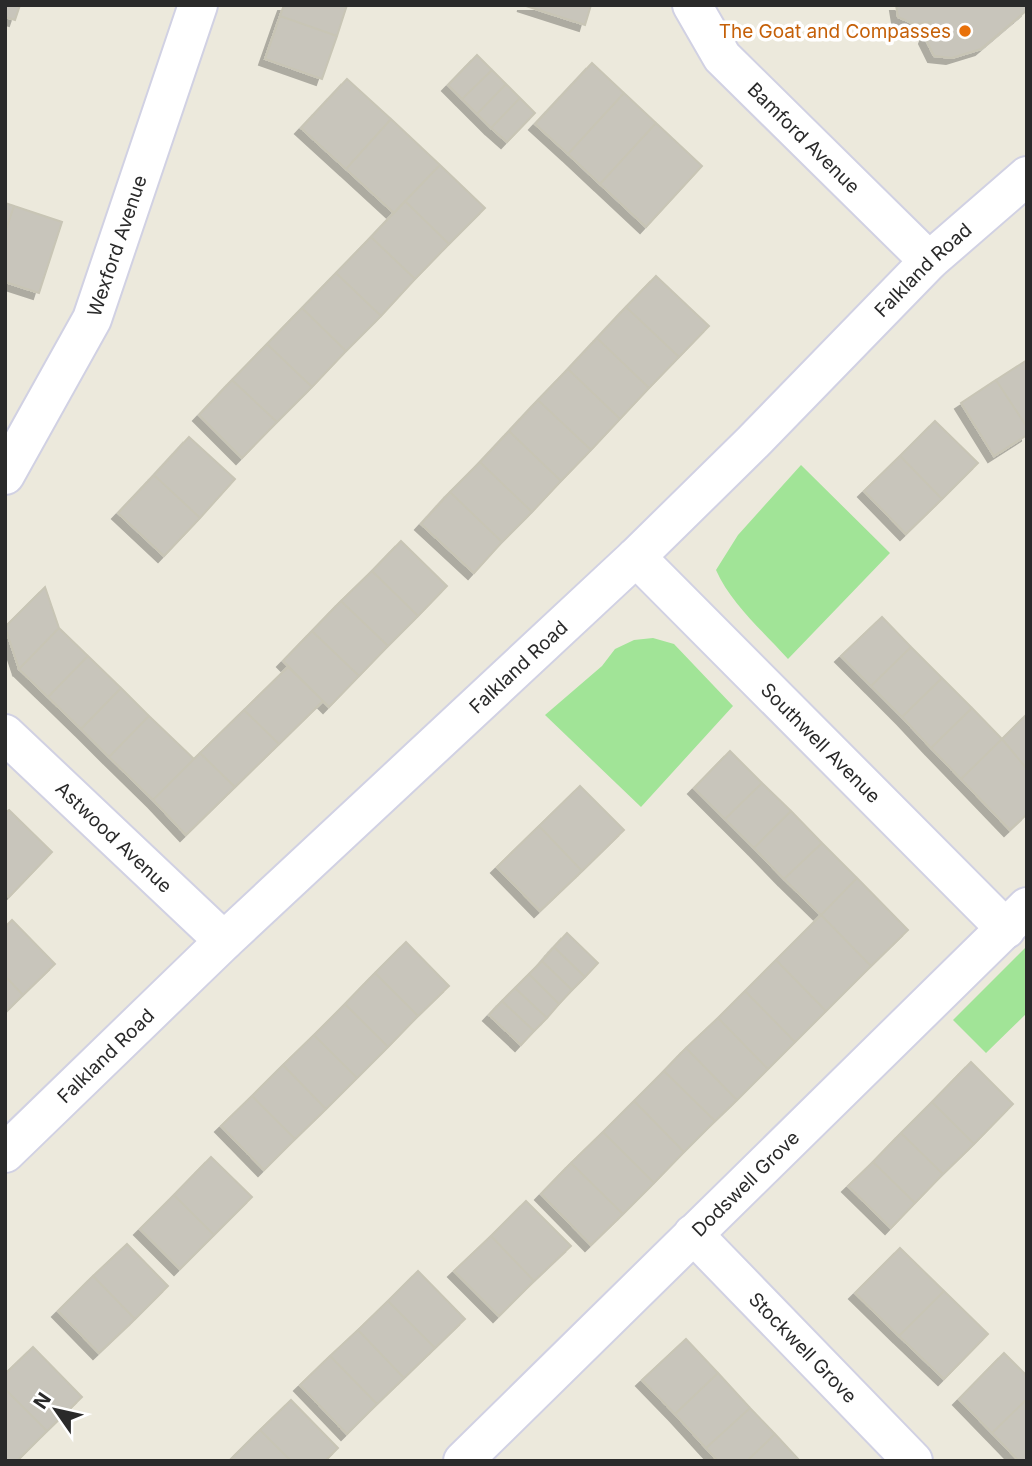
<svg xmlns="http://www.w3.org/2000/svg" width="1032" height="1466" viewBox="0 0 1032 1466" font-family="Inter,sans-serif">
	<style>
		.grass { fill: #a1e497 }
		.building { fill: #c8c5bb; stroke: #c8c5b5; stroke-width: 2; filter: url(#shadow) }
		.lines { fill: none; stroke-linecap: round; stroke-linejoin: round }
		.minor-casing { stroke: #d1d1e3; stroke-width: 42 }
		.minor { stroke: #fff; stroke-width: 38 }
		.food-dot { fill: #e8710a; stroke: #fff; stroke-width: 2.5 }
		.labels { text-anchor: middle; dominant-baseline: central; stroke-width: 7; stroke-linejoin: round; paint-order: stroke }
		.food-label { font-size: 19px; fill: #c56008; stroke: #fff; text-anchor: end }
		.street-label { font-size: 19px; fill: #2a2a2a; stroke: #fff }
	</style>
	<defs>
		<filter id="shadow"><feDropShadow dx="-6" dy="6" stdDeviation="0" flood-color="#0004"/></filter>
	</defs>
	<rect width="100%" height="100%" fill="#ece9dc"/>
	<path class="grass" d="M801 465 890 553 788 659C763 631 731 604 716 570L738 535Z
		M653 638 674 644 733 706 641 807 545 715 602 666 615 649 634 640Z
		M1027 946V1013L986 1053 953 1020Z"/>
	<path class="building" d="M5 5H20L15 20 5 17Z
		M284 5H347L337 36 280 16Z
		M523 5H591L585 25Z
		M896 5H1027V10L981 49 952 58 934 56 925 38 931 22 914 24 898 17Z
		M280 16 337 36 322 79 265 59Z
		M477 55 492 70 462 99 448 85Z
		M592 63 624 93 568 154 535 124Z
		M492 70 506 84 477 114 462 99Z
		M347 79 391 119 346 169 301 128Z
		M506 84 520 98 491 128 477 114Z
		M624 93 656 123 600 184 568 154Z
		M520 98 535 113 507 142 491 128Z
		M391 119 440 165 394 213 346 169Z
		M656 123 702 166 646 227 600 184Z
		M440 165 485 208 449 244 405 201Z
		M405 201 449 244 415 279 371 237Z
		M5 203 14 206 5 233Z
		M14 206 62 222 39 293 5 282V233Z
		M371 237 415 279 381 316 336 273Z
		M336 273 381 316 346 351 302 308Z
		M656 276 709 326 679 357 626 307Z
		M626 307 679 357 649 388 597 338Z
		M302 308 346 351 312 387 267 344Z
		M597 338 649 388 620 419 568 369Z
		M267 344 312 387 277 422 232 380Z
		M1027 360V427L996 380Z
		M568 369 620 419 591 450 538 400Z
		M232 380 277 422 242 458 199 415Z
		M996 380 1027 427V435L994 456 961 403Z
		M538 400 591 450 561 481 509 431Z
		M935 421 978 463 942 499 900 456Z
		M509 431 561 481 532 512 480 462Z
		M189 437 235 479 200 518 154 475Z
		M900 456 942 499 906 534 864 491Z
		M480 462 532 512 502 542 450 492Z
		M154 475 200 518 164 556 118 513Z
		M450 492 502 542 474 573 421 524Z
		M401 541 447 586 418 616 372 571Z
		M372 571 418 616 388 646 341 601Z
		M45 587 59 628 19 669 5 627Z
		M341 601 388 646 359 676 312 631Z
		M882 617 911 647 871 686 841 656Z
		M59 628 88 656 48 697 19 669Z
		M312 631 359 676 329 707 283 661Z
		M911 647 942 678 902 717 871 686Z
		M88 656 121 688 81 729 48 697Z
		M288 667 323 701 279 744 244 710Z
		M942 678 972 708 931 748 902 717Z
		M121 688 149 716 109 757 81 729Z
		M972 708 1002 739 961 779 931 748Z
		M244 710 279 744 235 787 200 753Z
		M1027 714V769L1002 739Z
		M149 716 194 759 153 800 109 757Z
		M1002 739 1027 769V814L1010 830 961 779Z
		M730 751 762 783 725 819 694 788Z
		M200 753 235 787 186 835 153 800Z
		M762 783 791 811 754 848 725 819Z
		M580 786 624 830 582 871 539 826Z
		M9 810 52 852 9 897 5 893V813Z
		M791 811 822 843 784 879 754 848Z
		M539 826 582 871 540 911 497 867Z
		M822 843 857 878 821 915 784 879Z
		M857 878 908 930 871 966 821 915Z
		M821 915 871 966 826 1011 776 960Z
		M12 920 55 964 23 995 5 976V927Z
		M567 933 598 963 585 977 554 947Z
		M406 942 449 986 418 1016 375 973Z
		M554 947 585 977 572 990 542 961Z
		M776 960 826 1011 795 1042 745 991Z
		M542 961 572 990 559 1004 529 974Z
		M375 973 418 1016 388 1047 345 1004Z
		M529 974 559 1004 547 1018 515 988Z
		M5 976 23 995 5 1013Z
		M515 988 547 1018 534 1031 502 1001Z
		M745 991 795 1042 768 1069 718 1018Z
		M502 1001 534 1031 521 1045 489 1015Z
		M345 1004 388 1047 357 1078 314 1035Z
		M718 1018 768 1069 737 1100 686 1048Z
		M314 1035 357 1078 326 1109 283 1065Z
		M686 1048 737 1100 715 1121 664 1071Z
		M971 1062 1013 1104 974 1144 932 1102Z
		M283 1065 326 1109 295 1139 252 1096Z
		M664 1071 715 1121 684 1152 634 1101Z
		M252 1096 295 1139 264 1170 221 1126Z
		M634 1101 684 1152 654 1183 603 1132Z
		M932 1102 974 1144 943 1174 901 1133Z
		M603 1132 654 1183 623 1214 571 1163Z
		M901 1133 943 1174 915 1203 873 1162Z
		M211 1157 252 1197 214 1235 174 1195Z
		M873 1162 915 1203 891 1228 848 1186Z
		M571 1163 623 1214 591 1245 541 1194Z
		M174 1195 214 1235 180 1269 140 1229Z
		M526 1201 571 1246 534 1281 491 1236Z
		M491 1236 534 1281 499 1316 454 1271Z
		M127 1244 168 1286 135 1319 93 1276Z
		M900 1248 944 1291 899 1336 855 1293Z
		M418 1271 465 1319 435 1348 388 1301Z
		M93 1276 135 1319 99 1353 58 1311Z
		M944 1291 988 1334 944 1379 899 1336Z
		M388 1301 435 1348 404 1378 358 1330Z
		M358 1330 404 1378 377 1404 330 1356Z
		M686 1339 718 1373 675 1414 642 1380Z
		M33 1347 82 1397 47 1431 5 1389V1374Z
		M1004 1353 1027 1376V1399L992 1433 959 1399Z
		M330 1356 377 1404 347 1434 300 1385Z
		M718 1373 750 1408 706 1448 675 1414Z
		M5 1389 47 1431 17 1461H7L5 1459Z
		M1027 1399V1461H1019L992 1433Z
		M291 1400 338 1448 325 1461H291L260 1430Z
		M750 1408 775 1434 747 1461H718L706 1448Z
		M260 1430 291 1461 230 1460Z
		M775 1434 800 1461H747Z"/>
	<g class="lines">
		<g class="minor-casing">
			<g id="minor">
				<path id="s1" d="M692 5 722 57 929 261"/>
				<path id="s2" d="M5 475 92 319 198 5"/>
				<path id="s3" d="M636 557 1006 929"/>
				<path id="s4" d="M5 734 224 941"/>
				<path id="s5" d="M5 1153 224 941 636 557 753 442 929 261 1027 176"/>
				<path id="s6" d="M693 1234 913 1461"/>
				<path id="s7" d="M463 1461 1027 907"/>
			</g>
		</g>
		<use href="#minor" class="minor"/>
	</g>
	<circle class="food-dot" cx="965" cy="31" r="7"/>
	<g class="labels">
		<g class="food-label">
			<text x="951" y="31">The Goat and Compasses</text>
		</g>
		<g class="street-label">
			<text stroke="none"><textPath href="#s1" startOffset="175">Bamford Avenue</textPath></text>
			<text stroke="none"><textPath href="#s2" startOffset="256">Wexford Avenue</textPath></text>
			<text stroke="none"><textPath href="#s5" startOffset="1274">Falkland Road</textPath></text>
			<text stroke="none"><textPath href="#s5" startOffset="707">Falkland Road</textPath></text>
			<text stroke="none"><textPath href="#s3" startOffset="262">Southwell Avenue</textPath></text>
			<text stroke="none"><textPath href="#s4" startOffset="150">Astwood Avenue</textPath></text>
			<text stroke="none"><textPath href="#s5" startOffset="140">Falkland Road</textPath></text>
			<text stroke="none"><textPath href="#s7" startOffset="396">Dodswell Grove</textPath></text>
			<text stroke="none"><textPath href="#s6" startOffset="158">Stockwell Grove</textPath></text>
		</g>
	</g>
	<rect width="1032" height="1466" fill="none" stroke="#2a2a2a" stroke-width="14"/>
	<g transform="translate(56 1410) rotate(304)" stroke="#ffffff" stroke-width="5" paint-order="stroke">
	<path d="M0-5L12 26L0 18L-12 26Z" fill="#2a2a2a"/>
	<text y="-10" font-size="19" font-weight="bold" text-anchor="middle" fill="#2a2a2a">N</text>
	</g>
</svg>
